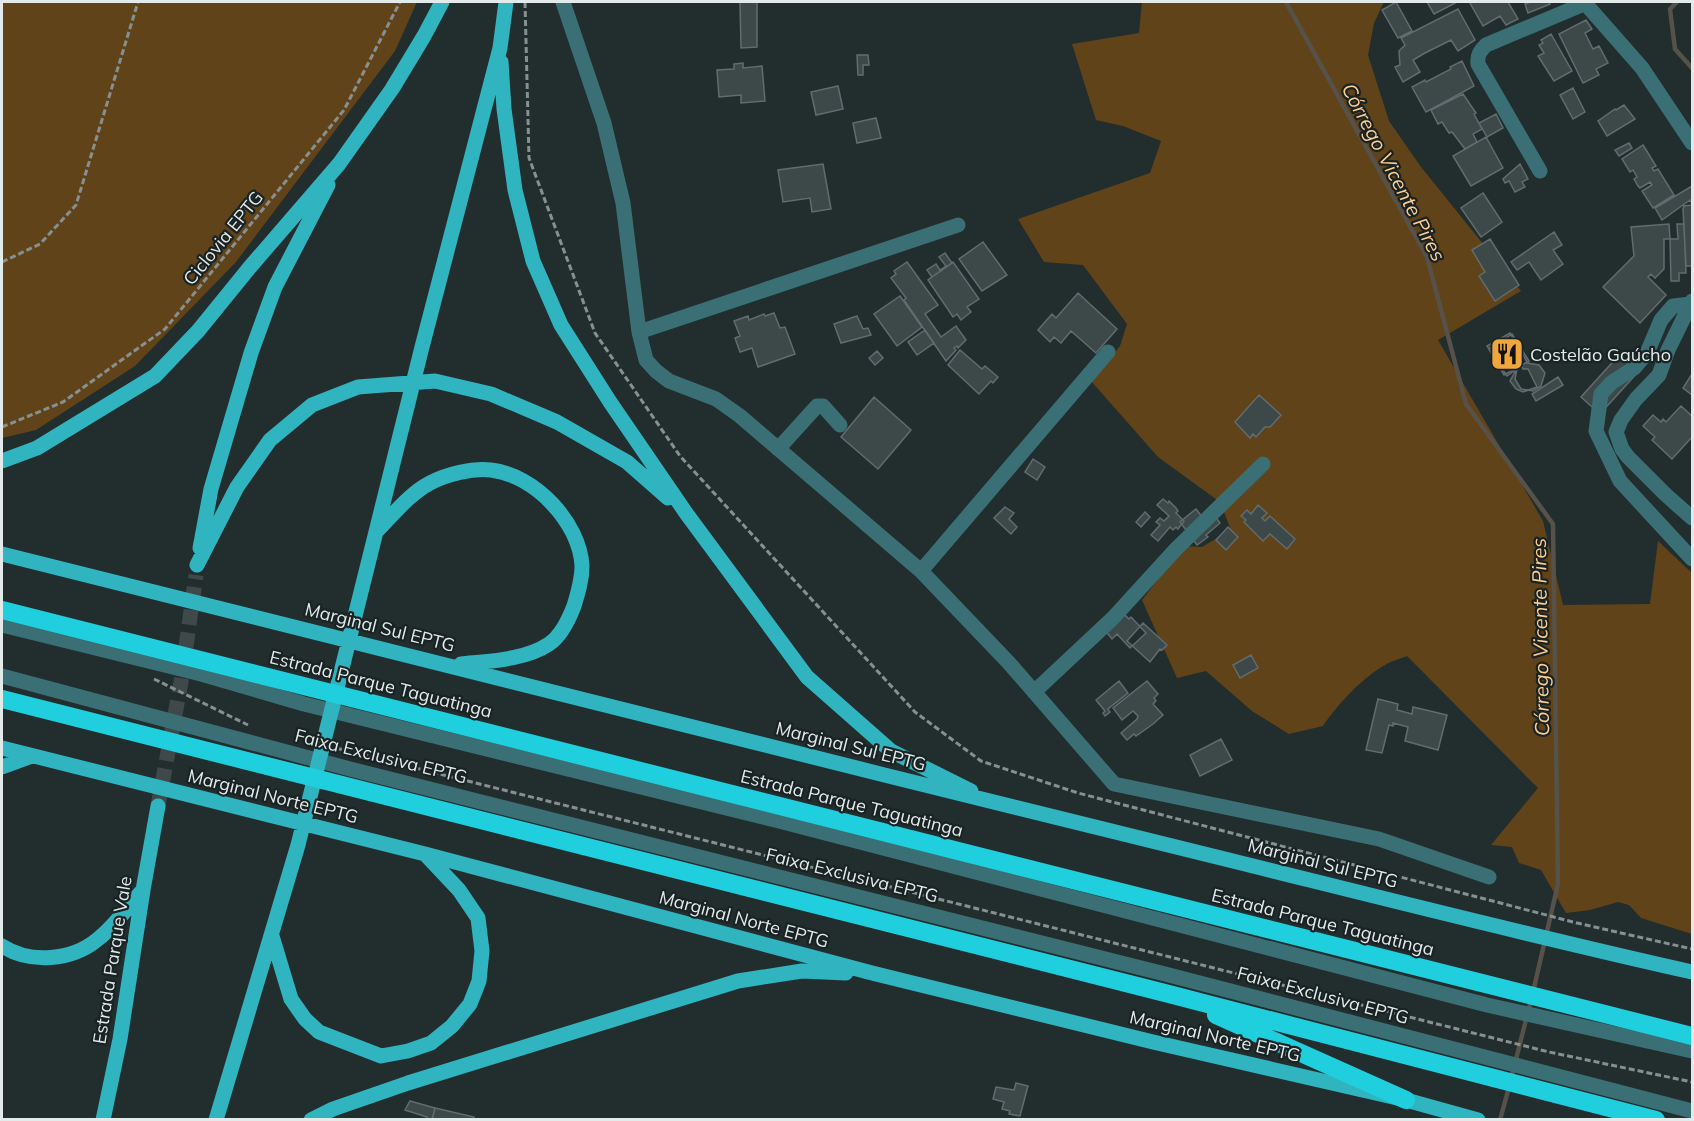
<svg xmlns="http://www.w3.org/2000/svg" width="1694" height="1121" viewBox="0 0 1694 1121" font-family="Mulish,sans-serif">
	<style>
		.green { fill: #61431a }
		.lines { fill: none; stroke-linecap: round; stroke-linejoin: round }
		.stream { stroke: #56524a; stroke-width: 4.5 }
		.building { fill: #3d4849; stroke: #606c6d; stroke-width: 1.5; fill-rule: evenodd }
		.major-tunnel { stroke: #3f494a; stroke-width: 15; stroke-dasharray: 15 8; stroke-linecap: butt }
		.path { stroke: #879090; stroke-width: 3; stroke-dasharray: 6 3; stroke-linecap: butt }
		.minor { stroke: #3a7075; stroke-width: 15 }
		.major { stroke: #30b4bf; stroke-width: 15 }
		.highway { stroke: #20cfdd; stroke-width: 18 }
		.labels { text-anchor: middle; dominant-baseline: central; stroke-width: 4.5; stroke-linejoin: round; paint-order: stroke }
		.street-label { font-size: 18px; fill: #e3eaea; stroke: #192324 }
		.poi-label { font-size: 18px; fill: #e3eaea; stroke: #192324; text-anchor: start }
		.water-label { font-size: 20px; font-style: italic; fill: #fece90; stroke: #192324 }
	</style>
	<rect width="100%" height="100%" fill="#222d2e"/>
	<path class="green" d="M2 2H417L395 51 236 262 135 366 36 430 2 438Z
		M1142 2H1384L1374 23 1368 55 1389 121 1421 167 1521 291 1438 340 1543 521 1563 605 1650 604 1658 541 1692 573V934L1641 918 1629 905 1618 902 1590 910 1566 913 1541 870 1519 863 1512 847 1491 845 1538 788 1407 656C1400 659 1391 661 1385 665 1362 678 1338 704 1323 726L1289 734 1252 711 1206 671 1177 678 1142 600 1184 546 1202 547 1231 530 1220 502 1158 457 1091 381 1120 346 1127 324 1083 265 1044 262 1018 219 1150 173 1161 141 1123 126 1096 120 1072 44 1139 33Z"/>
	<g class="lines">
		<path class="stream" d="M1286 2 1427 257 1466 404 1553 524 1558 884 1533 992
			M1677 2 1670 9 1675 49 1692 68
			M1511 1079 1531 1000
			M1500 1120 1509 1087"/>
	</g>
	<path class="building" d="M740 2H757V47L741 48Z
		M1396 2 1412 31 1398 38 1382 10Z
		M1427 2H1457L1434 14Z
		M1472 2H1508L1518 19 1506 25 1500 16 1483 26 1470 3Z
		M1531 2H1549L1550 4 1528 13 1525 4Z
		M1458 9 1475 40 1458 51 1451 40 1425 53 1413 60 1420 72 1403 82 1395 67 1400 65 1399 51 1405 45 1401 38Z
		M1586 20 1592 29 1585 33 1593 49 1599 46 1608 63 1596 69 1599 75 1583 83 1559 34Z
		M1551 34 1572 71 1554 81 1538 56 1544 53 1539 45 1543 43 1541 40Z
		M857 55H868L869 65H863V75H858Z
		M1462 61 1474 86 1426 112 1412 87 1425 80 1426 82 1451 69 1450 67Z
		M743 63V68L762 66 765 101 741 103V95L719 97 717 70 734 69V64Z
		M838 86 843 109 816 115 811 92Z
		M1573 88 1585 112 1573 119 1560 95Z
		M1463 94 1476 113 1474 114 1482 129 1473 134 1477 142 1465 149 1452 132 1449 133 1442 122 1438 124 1431 110Z
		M1624 105 1635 119 1607 136 1598 121 1615 109 1616 110Z
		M1496 114 1503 128 1487 137 1479 123Z
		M876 118 881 138 857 143 853 123Z
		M1486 137 1503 168 1471 186 1453 156Z
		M1629 143 1632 148 1619 156 1615 150Z
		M1643 145 1656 166 1652 168 1654 171 1658 169 1674 195 1653 208 1642 191 1652 185 1650 182 1640 188 1638 186 1634 179 1637 177 1633 170 1630 172 1622 159Z
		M823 164 831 209 812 212 810 198 783 202 778 170Z
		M1520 164 1528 179 1522 182 1525 187 1515 192 1509 181 1505 183 1503 179Z
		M1692 186V204L1690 200 1662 220 1655 208Z
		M1483 193 1502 222 1481 237 1461 208Z
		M1692 205V266H1686L1683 209 1684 206Z
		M1669 224 1670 239H1664V269L1655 278 1651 274 1648 277 1666 295 1640 323 1603 287 1634 256 1631 227Z
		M1677 224H1684L1686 273H1679V281H1671L1670 239H1678Z
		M1554 232 1562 245 1553 250 1563 264 1541 280 1529 262 1517 270 1511 262Z
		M1490 239 1519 285 1495 301 1479 276 1485 272 1472 250Z
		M983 242 1007 275 982 291 959 259Z
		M945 253 952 263 932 277 927 270 936 264 940 270 946 266 939 257Z
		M907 262 938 305 925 314 941 337 956 326 966 340 958 348 957 346 954 348 956 350 946 361 904 300 906 298 891 278 896 274 894 271Z
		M953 262 979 299 967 307 971 312 961 320 957 314 953 317 928 280Z
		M1078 293 1117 329 1096 353 1071 331 1061 343 1054 337 1050 342 1038 330 1052 314 1056 318Z
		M900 296 922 327 897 346 874 314Z
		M774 313 780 328 785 327 795 354 758 367 752 348 740 352 735 338 740 336 734 321 748 316 749 320 764 314 765 316Z
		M857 316 863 329 868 328 871 335 841 343 834 324Z
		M925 330 934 343 917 355 908 342Z
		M1510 333 1527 362 1504 375 1487 346Z
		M1512 334 1529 361 1527 363 1539 365 1545 373 1541 386 1533 391 1521 389 1515 379 1517 369 1507 376 1489 349ZM1508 345 1515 354 1506 360 1500 351Z
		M960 350 982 369 985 366 998 377 993 383 991 381 979 394 948 365Z
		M877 351 883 358 875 365 869 358Z
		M1619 355 1638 372 1600 414 1581 397Z
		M1521 365 1523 369H1528L1537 387 1523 392 1516 389 1510 381 1515 372 1513 369Z
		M1692 374V395L1683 388Z
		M1558 377 1563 385 1536 401 1532 394Z
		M1259 395 1281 415 1270 427H1265L1256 437 1253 434 1250 438 1235 422Z
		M874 397 911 430 878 469 841 437Z
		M1681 406 1692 416V437L1672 459 1652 440 1655 437 1643 426 1653 415 1661 422 1663 419 1666 422Z
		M1033 459 1045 467 1037 480 1025 472Z
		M1163 499 1168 503 1169 501 1176 508 1178 511 1176 513 1184 521 1178 529 1176 527 1173 530 1170 527 1158 541 1151 535 1160 525 1156 522 1160 518 1164 521 1169 516 1157 505Z
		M1258 505 1267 513 1262 518 1265 521 1270 516 1295 539 1287 549 1270 534 1263 541 1244 522 1246 520 1241 516 1247 510 1251 514Z
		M1005 507 1014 513 1009 519 1017 527 1011 534 994 518Z
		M1196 509 1202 517 1210 510 1220 523 1206 535 1208 537 1197 545 1180 522Z
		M1145 512 1150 517 1141 527 1136 522Z
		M1228 527 1238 537 1226 550 1216 540Z
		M1121 611 1129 619 1131 617 1146 633 1130 648 1117 634 1112 639 1103 628Z
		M1143 623 1167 645 1162 650 1160 649 1150 662 1127 641Z
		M1251 655 1258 668 1240 678 1233 665Z
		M1119 681 1128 693 1108 709 1110 712 1105 716 1103 713 1105 711 1096 700Z
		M1147 681 1158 694 1154 698 1156 701 1153 704 1163 715 1153 724 1136 736 1134 734 1127 740 1121 733 1137 719 1138 716 1133 711 1122 720 1113 708Z
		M1378 699 1398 704 1397 710 1412 714 1413 707 1447 715 1438 750 1405 741 1408 727 1393 723V726L1389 725 1382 753 1366 750Z
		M1221 739 1232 760 1200 776 1190 755Z
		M1016 1083 1028 1086 1020 1116 1009 1114 1010 1111 1002 1109 1004 1102 993 1099 996 1087 1014 1090Z
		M410 1101 435 1108 432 1120H426L427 1117 405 1110Z
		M435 1108 474 1117 473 1120H432Z"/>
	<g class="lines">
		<path class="major-tunnel" d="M158 806 181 682 196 575"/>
		<path class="path" d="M525 2 529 158 595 333 680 456 915 712 981 761 1078 793 1577 923 1692 949
			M2 262 40 244 76 205 138 2
			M2 427 63 402 165 329 344 110 400 2
			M154 679 248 725
			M336 748 1549 1052 1692 1082"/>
		<path class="minor" d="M563 2 604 123 623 203 639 332 958 225
			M1584 2 1642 68 1692 143
			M1540 171 1478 64C1477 55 1480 51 1486 45L1586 3
			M1692 301 1668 350 1659 375 1636 399 1621 420 1616 432 1622 449 1628 457 1665 494 1692 518
			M1691 304 1673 306 1661 320 1647 353 1634 368 1611 383 1601 394 1596 431 1620 481 1692 559
			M639 332 646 360 656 371 669 381 716 399 740 416 921 571 1009 663 1114 784 1379 839 1489 877
			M778 449 817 406H823L840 425
			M921 571 1108 352
			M2 625 201 674 304 704 779 821 1487 1005 1692 1051
			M2 676 350 769 1169 975 1692 1111
			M1034 692 1113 618 1176 549 1263 464"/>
		<path class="major" d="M501 62 504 109 515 190 533 261 561 325 610 402 686 513 807 677 891 751 971 791
			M2 461 37 448 155 376 198 331 250 267 339 164 392 89 424 36 442 2
			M376 532C392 516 409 494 430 483 447 474 472 468 491 470 535 475 580 523 582 566 582 580 578 593 574 606 569 619 561 636 549 644 525 660 490 661 461 664
			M200 548 211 489 251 353 275 287 328 185
			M2 554C412 655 822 761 1233 861 1386 899 1539 938 1692 972
			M197 565 237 487 270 440 312 405 358 387 435 381 491 394 557 422 627 462 668 498
			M2 748 425 854 872 973 1153 1042 1406 1100 1478 1120
			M2 767 32 756
			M272 936 291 999 305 1019 319 1032 381 1056 408 1051 431 1043 452 1026 470 1004 479 981 482 951 478 918 459 890 426 855
			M2 946C30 964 72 961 98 939 115 926 128 906 143 890
			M103 1120 120 1039 143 890 158 806
			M216 1120 298 845 422 347 500 48 506 2
			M311 1120 333 1109 408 1083 738 981 802 971 846 973"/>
		<path class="highway" d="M2 610 1692 1036
			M2 699 1165 993 1656 1120
			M1216 1015 1406 1100"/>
	</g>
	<defs>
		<g id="restaurant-square" transform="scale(1.725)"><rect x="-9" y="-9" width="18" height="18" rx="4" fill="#efa73d" stroke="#192324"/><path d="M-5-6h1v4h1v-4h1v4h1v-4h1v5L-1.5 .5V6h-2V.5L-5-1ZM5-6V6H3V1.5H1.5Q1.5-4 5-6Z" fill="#111"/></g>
	</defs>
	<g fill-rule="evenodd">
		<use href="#restaurant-square" x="1507" y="354"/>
	</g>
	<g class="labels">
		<g class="street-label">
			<text transform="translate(223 238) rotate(-51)">Ciclovia EPTG</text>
			<text transform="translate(380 627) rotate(14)">Marginal Sul EPTG</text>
			<text transform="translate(381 684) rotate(14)">Estrada Parque Taguatinga</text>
			<text transform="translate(851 746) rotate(14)">Marginal Sul EPTG</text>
			<text transform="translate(381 756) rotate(14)">Faixa Exclusiva EPTG</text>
			<text transform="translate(273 796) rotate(14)">Marginal Norte EPTG</text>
			<text transform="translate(852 803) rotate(14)">Estrada Parque Taguatinga</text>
			<text transform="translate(1323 863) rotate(14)">Marginal Sul EPTG</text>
			<text transform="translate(852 875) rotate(14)">Faixa Exclusiva EPTG</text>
			<text transform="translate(744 919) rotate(15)">Marginal Norte EPTG</text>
			<text transform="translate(1323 922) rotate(14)">Estrada Parque Taguatinga</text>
			<text transform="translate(112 960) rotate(-81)">Estrada Parque Vale</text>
			<text transform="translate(1323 995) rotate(15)">Faixa Exclusiva EPTG</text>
			<text transform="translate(1215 1036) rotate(13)">Marginal Norte EPTG</text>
		</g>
		<g class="poi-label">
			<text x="1530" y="354">Costelão Gaúcho</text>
		</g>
		<g class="water-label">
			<text transform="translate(1394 172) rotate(62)">Córrego Vicente Pires</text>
			<text transform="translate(1540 637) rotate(-91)">Córrego Vicente Pires</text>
		</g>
	</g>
	<rect width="1694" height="1121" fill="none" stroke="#e3eaea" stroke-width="6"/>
</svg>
